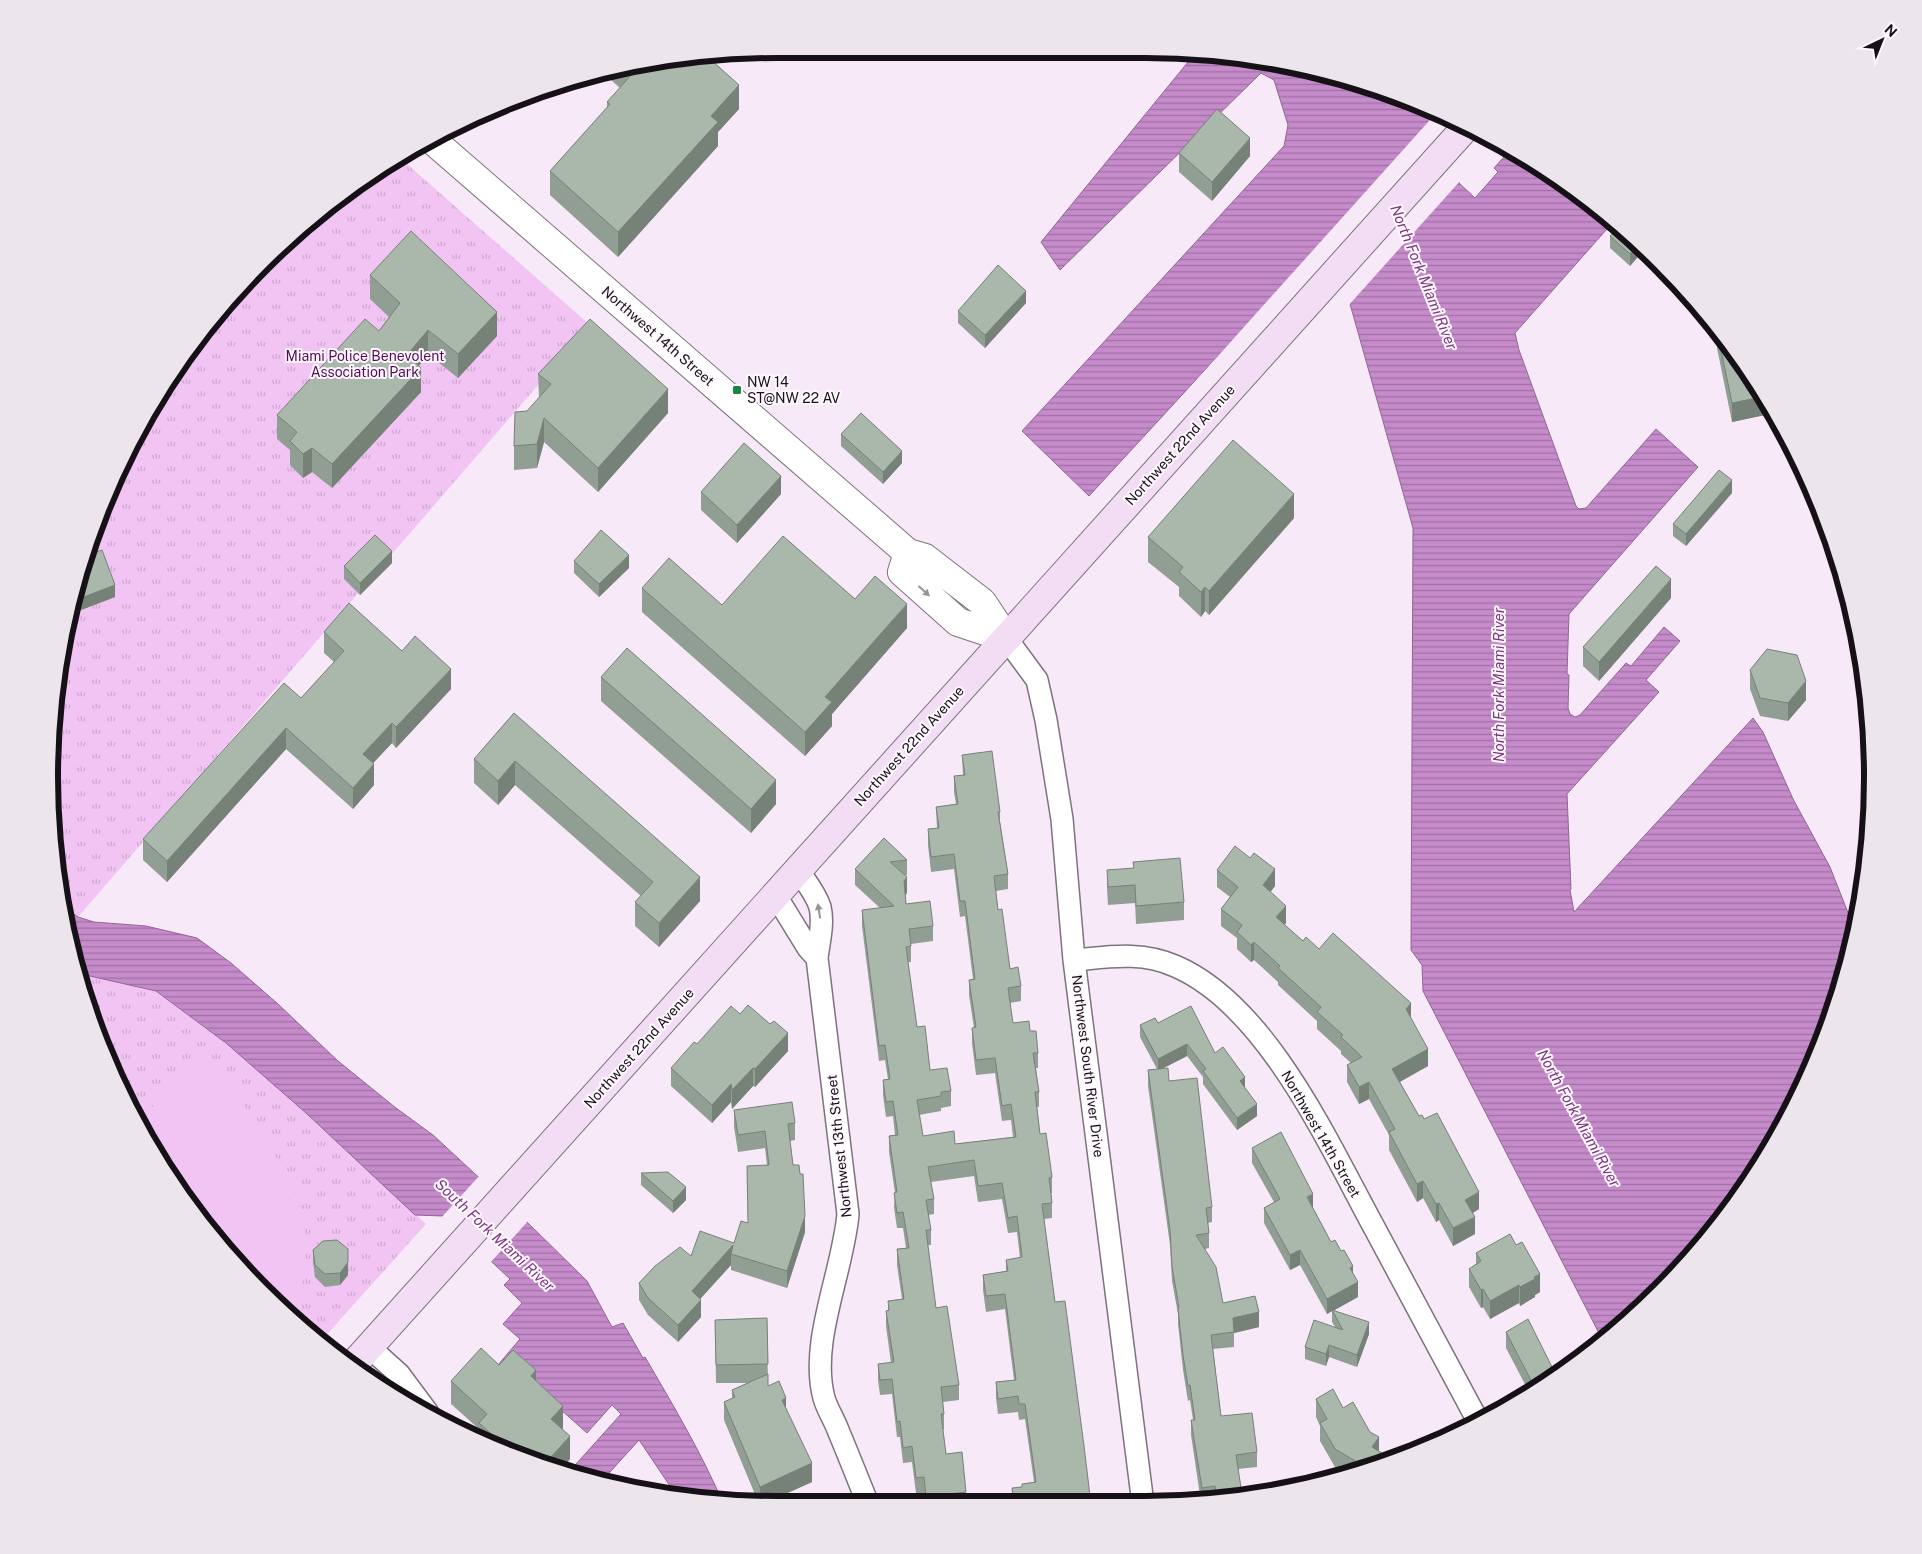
<svg xmlns="http://www.w3.org/2000/svg" width="1922" height="1554" viewBox="0 0 1922 1554" font-family="'Public Sans',sans-serif">
	<style>
		.grass { fill: url(#grass-tufts) }
		.garden { fill: #f1c4f4 }
		.water { fill: url(#water-rules); stroke: #916695 }
		.pier { fill: #f7e9f8 }
		.lines { fill: none; stroke-linecap: round; stroke-linejoin: round }
		.minor-casing { stroke: #7e727f; stroke-width: 24 }
		.tertiary-casing { stroke: #7e727f; stroke-width: 30 }
		.secondary-casing { stroke: #7e727f; stroke-width: 30 }
		.minor { stroke: #fff; stroke-width: 21 }
		.tertiary { stroke: #fff; stroke-width: 28 }
		.secondary { stroke: #f2ddf4; stroke-width: 28 }
		.wall { fill: #919e93 }
		.shaded-wall { fill: #768178 }
		.building { fill: #a9b8ab; stroke: #768178 }
		.oneway { fill: #969496 }
		.poi-dot { fill: #1a863d; stroke: #fff9ff; stroke-width: 2 }
		.labels { text-anchor: middle; dominant-baseline: central; stroke-width: 4; stroke-linejoin: round; paint-order: stroke }
		.street-label { font-size: 14px; fill: #161116; stroke: #fff9ff }
		.park-label { font-size: 14px; fill: #550b5c; stroke: #fff9ff }
		.poi-label { font-size: 14px; fill: #161116; stroke: #fff9ff; text-anchor: start }
		.water-label { font-size: 15px; font-style: italic; fill: #7c3582; stroke: #fff9ff }
		.rim { fill: none; stroke: #161116; stroke-width: 6 }
	</style>
	<defs>
		<pattern id="grass-tufts" width="24" height="20" patternUnits="userSpaceOnUse" patternTransform="scale(1.25)"><rect width="24" height="20" fill="#f1c4f4"/><path d="M3 7l-1-3M5 7V3M7 7l1-3M15 17l-1-3M17 17v-4M19 17l1-3" fill="none" stroke="#cea7d0"/></pattern>
		<pattern id="water-rules" width="6" height="5" patternUnits="userSpaceOnUse" patternTransform="scale(1.25)"><rect width="6" height="5" fill="#c68bcb"/><path d="M0 2.5h6" fill="none" stroke="#a070a4"/></pattern>
	</defs>
	<rect width="100%" height="100%" fill="#f7e9f8"/>
	<path class="grass" d="M399 157 590 325 78 917 62 906 61 893 67 886 60 877 50 730 87 543 146 413 262 262Z
		M81 974 155 991 226 1043 306 1113 426 1224 320 1342 229 1257 124 1099Z"/>
	<path class="garden" d="M106 1046 136 1069 120 1088Z
		M201 1052C224 1072 239 1098 255 1124 269 1146 283 1167 294 1190 311 1229 309 1278 292 1316L229 1257 139 1122Z"/>
	<path class="water" d="M1197 51 1287 63 1423 104 1447 116 1452 136 1459 183 1475 198 1498 172 1494 168 1512 148 1614 221 1515 333 1519 350 1576 506 1579 509 1586 508 1656 429 1698 467 1569 614 1567 674 1569 675 1568 708 1570 714 1575 717 1580 715 1626 663 1631 666 1664 627 1680 641 1646 680 1659 692 1567 794 1571 889 1570 890 1574 912 1753 718 1763 732 1793 799 1830 867 1854 928 1835 1011 1776 1141 1693 1257 1603 1341 1423 991 1422 965 1411 950 1413 528 1343 279 1332 232 1089 496 1022 431 1284 146 1288 125 1274 80 1261 73 1060 270 1041 242Z
		M62 906 78 917 94 922 146 926 197 938 231 963 278 1004 338 1061 396 1108 433 1135 527 1222 587 1281 612 1327 623 1323 643 1358 645 1357C673 1405 701 1452 723 1503L668 1494 672 1489 639 1440 601 1482 589 1481 568 1473 621 1414 612 1405 587 1433 551 1401 510 1376 498 1365 520 1339 503 1324 522 1303 504 1285 510 1279 443 1216 415 1215 306 1113 226 1043 156 991 81 974 63 919Z"/>
	<path class="pier" d="M1438 111 1450 117 1461 180 1348 306 1331 237 1095 493Z
		M480 1175 529 1220 490 1263 440 1219Z"/>
	<g class="lines">
		<g class="minor-casing">
			<path id="minor" d="M1006 638 1037 680 1046 720 1062 819 1074 960 1143 1504
				M798 870C806 882 816 894 820 907 824 923 819 942 817 958
				M776 896 808 948 817 958 848 1214C843 1272 809 1342 824 1398 827 1409 834 1419 838 1430 848 1454 858 1479 868 1504
				M1074 960C1109 957 1141 951 1175 966 1267 1005 1329 1145 1375 1229 1410 1294 1444 1358 1479 1423
				M369 1347 399 1374 428 1413"/>
		</g>
		<g class="tertiary-casing">
			<path id="tertiary" d="M431 139 908 553 925 558 982 602 1006 638
				M908 553 902 572 958 622 1006 638"/>
		</g>
		<g class="secondary-casing">
			<path id="secondary" d="M352 1366 1467 126"/>
		</g>
		<use href="#minor" class="minor"/>
		<use href="#tertiary" class="tertiary"/>
		<use href="#secondary" class="secondary"/>
	</g>
	<path class="wall" d="M709 58 739 109 718 132V146L618 257 550 195V171L607 108V102L620 88 602 72Z
		M1179 153 1250 156 1212 201 1179 172Z
		M1610 236 1642 248V252L1630 266 1610 248Z
		M370 275 497 336 458 378 428 354 419 366 421 392 332 488 312 472 303 478 290 465V450L277 439V415L379 331 389 317 370 299Z
		M1026 303 985 348 958 323V311Z
		M1717 330 1765 401V415L1732 422 1717 348Z
		M538 374 668 413 598 492 544 442 537 468 514 470V446L527 411 539 398Z
		M841 434 902 463 883 484 841 446Z
		M701 492 781 494 737 543 701 510Z
		M1732 493 1686 546 1673 536V524Z
		M1294 518 1209 615 1205 611 1201 617 1179 596V587L1148 562V537Z
		M85 556 115 597 81 610 76 598Z
		M574 561 629 568 599 597 574 573Z
		M392 563 360 595 344 579V566Z
		M642 588 722 605 855 599 907 628 832 714V726L805 756 642 612Z
		M1671 598 1599 681 1583 666V647Z
		M324 632 402 651 451 689 396 748 392 743 373 763 374 785 353 809 286 749 167 882 143 860V839L301 698 334 662 324 653Z
		M1750 670 1806 700 1788 721 1760 716 1750 689Z
		M601 677 776 804 751 833 601 701Z
		M514 713 700 901 659 947 635 926V902L641 896 515 785 498 805 474 783V759Z
		M962 755 1000 812V821L1008 874V889L996 891 998 910 1010 969 1021 986V1001L1010 1003 1013 1023 1030 1031 1038 1053V1068H1036L1039 1092V1107H1037L1040 1134 1052 1177V1193H1051L1052 1203V1218L1044 1219 1055 1302 1091 1504H1012V1488L1022 1487 1034 1482 1025 1419 1019 1420 1018 1412 998 1414 996 1398V1382L1014 1380 1005 1309 986 1312 983 1290V1275L1006 1271V1260L1020 1258 1017 1232 1008 1233 1002 1199 978 1202 974 1176 931 1182 934 1199V1214L928 1215 931 1230V1245H928L936 1308 959 1385V1400L943 1402 944 1414V1429L943 1430 946 1454 966 1492V1502L981 1504H925L924 1493H916L912 1462 903 1463 900 1437H897L892 1394 880 1395 878 1380V1364L891 1363 886 1326V1311H888V1301L902 1299 897 1265V1249L906 1248 903 1228H897L894 1208 895 1193 889 1152V1136L895 1135 893 1116 886 1117 883 1095V1080L888 1079 885 1060 879 1061 862 926V910L880 908 855 885V869L884 838 907 860V875H905L907 893 905 895 906 904 933 926V941L911 944V962H908L917 1027 930 1070 951 1091V1106L941 1108V1111L919 1115 923 1136 955 1144 1013 1137 1011 1120 1002 1121 995 1073 976 1075 972 1043V1028H974L969 995V980L973 979 965 916 960 917 954 869 931 872 928 845V829L937 828 936 807 956 804 954 792V776L963 775Z
		M1107 870 1184 902V920L1136 924 1135 903 1108 905 1107 889Z
		M1217 870 1275 886 1270 892 1286 923 1284 925 1303 941 1319 949 1411 1018 1428 1066 1400 1082 1419 1116 1479 1209 1473 1213 1475 1234 1453 1246 1439 1220 1436 1222 1423 1198 1417 1202 1389 1150V1135L1369 1099 1359 1104 1347 1082V1065L1351 1063 1341 1054V1051L1317 1029V1021L1278 985V982L1254 960 1251 962 1237 949V938L1221 926V909L1230 897 1217 887Z
		M740 1014 788 1051 755 1087 753 1086 732 1109 731 1102 712 1123 671 1086V1068L697 1044Z
		M1158 1023 1215 1053 1245 1088 1257 1116 1237 1130 1203 1084V1077L1187 1056 1163 1068 1169 1081 1212 1207V1222L1208 1223 1209 1233V1248L1205 1249 1223 1303 1259 1327 1234 1333V1347L1213 1349 1221 1416 1257 1452V1467L1238 1469 1242 1496 1201 1502 1191 1435V1420H1193L1190 1400 1188 1401 1183 1370 1178 1324V1314L1172 1281 1170 1245 1148 1086V1070L1157 1069 1140 1037V1025Z
		M734 1110 795 1123V1140L790 1141 793 1165 800 1174 805 1232 787 1288 731 1270V1265L700 1299 701 1317 678 1342 648 1315 639 1300V1283L691 1256 734 1243 748 1223 747 1166 767 1165 765 1148 738 1152 734 1127Z
		M1252 1148 1313 1208 1331 1242 1353 1274 1358 1297 1334 1310 1369 1334 1357 1367 1329 1357 1326 1366 1305 1359V1347L1335 1327 1332 1322V1311L1327 1314 1300 1265 1290 1270 1264 1223V1208L1274 1202 1252 1163Z
		M641 1173 686 1200 673 1213 641 1185Z
		M313 1250 348 1275 340 1285 325 1287 315 1277 313 1262Z
		M1476 1253 1540 1292 1535 1295V1297L1520 1306 1519 1303 1490 1319 1483 1307 1481 1308 1469 1287V1269L1476 1264Z
		M767 1318 768 1386 786 1410 812 1482 763 1504H759L724 1420V1402L732 1398V1390L749 1383H716L715 1320Z
		M1506 1332 1556 1375 1529 1392 1506 1348Z
		M499 1365 536 1381 563 1429 570 1459 563 1468 568 1473 479 1439V1429L451 1404V1381Z
		M1316 1399 1343 1408 1379 1451 1382 1462 1348 1475 1335 1467 1320 1441V1426L1316 1417Z"/>
	<path class="shaded-wall" d="M739 85V109L718 132V146L618 257V232L711 116Z
		M1250 138V156L1212 201V182Z
		M1638 244 1642 248V252L1630 266V254Z
		M1026 291V303L985 348V335Z
		M497 312V336L458 378V354Z
		M428 330V354L407 380V355Z
		M421 368V392L332 488V464Z
		M668 389V413L598 492V468Z
		M1762 397 1765 401V415L1732 422V403Z
		M544 418V442L537 468V444Z
		M312 448V472L303 478V454Z
		M902 451V463L883 484V472Z
		M781 476V494L737 543V525Z
		M1732 480V493L1686 546V534Z
		M1294 494V518L1209 615V591Z
		M392 551V563L360 595V583Z
		M629 555V568L599 597V584Z
		M1671 579V598L1599 681V662Z
		M115 585V597L81 610V598Z
		M1205 587V611L1201 617V592Z
		M907 604V628L832 714V726L805 756V732L825 697Z
		M451 669V689L396 748V727Z
		M1806 681V700L1788 721V703Z
		M392 723V743L363 774V754Z
		M286 728V749L167 882V861Z
		M515 761V785L498 805V781Z
		M374 764V785L353 809V788Z
		M776 780V804L751 833V809Z
		M1275 869V886L1263 902V885Z
		M700 877V901L659 947V923Z
		M907 877V893L904 896V881Z
		M1286 906V923L1276 934V917Z
		M1254 942V960L1251 962V945Z
		M1411 1003V1020L1406 1009Z
		M788 1033V1051L755 1087V1069Z
		M1187 1044V1056L1158 1071V1059Z
		M1428 1049V1066L1392 1086V1069Z
		M753 1068V1086L732 1109V1090Z
		M1245 1077V1089L1240 1081Z
		M1369 1082V1099L1359 1104V1087Z
		M731 1084V1102L712 1123V1105Z
		M1257 1104V1116L1237 1130V1118Z
		M1423 1181V1198L1417 1202V1184Z
		M686 1187V1200L673 1213V1201Z
		M1479 1192V1209L1465 1217V1200Z
		M1313 1194V1209L1307 1197Z
		M1439 1203V1220L1436 1222V1204Z
		M805 1216V1232L787 1288V1271Z
		M1475 1217V1234L1453 1246V1228Z
		M733 1245 731 1254V1265L692 1308V1291Z
		M1300 1250V1265L1290 1270V1255Z
		M348 1262V1275L340 1285V1273Z
		M1353 1266V1281L1350 1268Z
		M1540 1274V1292L1535 1295V1297L1520 1306V1287L1534 1277Z
		M1358 1282V1297L1333 1311 1332 1310V1311L1327 1314V1299Z
		M1519 1285V1303L1490 1319V1301Z
		M1483 1289V1307L1481 1308V1290Z
		M701 1300V1317L678 1342V1325Z
		M1259 1312V1327L1234 1333 1233 1318Z
		M1369 1322V1334L1357 1367V1355Z
		M1329 1345V1357L1326 1366V1354Z
		M536 1370V1394L531 1376Z
		M786 1398V1416L782 1400Z
		M563 1406V1429L551 1419Z
		M570 1436V1459L561 1470 551 1457Z
		M1379 1437V1455L1372 1447Z
		M1382 1453V1462L1375 1465Z
		M812 1463V1482L763 1504H760V1487Z"/>
	<path class="building" d="M709 58 739 85 711 116 718 122 618 232 550 171 610 104 607 102 632 74 625 69Z
		M1217 109 1250 138 1212 182 1179 153Z
		M1620 225 1625 230 1638 244 1630 254 1610 236Z
		M411 231 497 312 458 354 428 330 407 355 421 368 332 464 312 448 303 454 290 441 297 432 277 415 365 319 379 331 400 303 370 275Z
		M998 265 1026 291 985 335 958 311Z
		M590 319 668 389 598 468 544 418 537 444 514 446 515 412 527 411 551 384 538 374Z
		M1719 329 1723 333 1762 397 1732 403 1717 330Z
		M861 413 902 451 883 472 841 434Z
		M1233 440 1294 494 1209 591 1205 587 1201 592 1179 572 1183 567 1148 537Z
		M744 443 781 476 737 525 701 492Z
		M1719 470 1732 480 1686 534 1673 524Z
		M601 530 629 555 599 584 574 561Z
		M375 535 392 551 360 583 344 566Z
		M783 536 855 599 875 576 907 604 825 697 832 702 805 732 642 588 669 558 722 605Z
		M102 550 115 585 81 598 78 590 85 556Z
		M1656 566 1671 579 1599 662 1583 647Z
		M349 603 402 651 415 636 451 669 396 727 392 723 363 754 374 764 353 788 286 728 167 861 143 839 284 683 301 698 344 651 324 632Z
		M627 648 776 780 751 809 601 677Z
		M1767 649 1797 655 1806 681 1788 703 1760 698 1750 670Z
		M514 713 700 877 659 923 635 902 653 882 515 761 498 781 474 759Z
		M992 751 1000 812H998L1008 874 994 876 998 910 1002 909 1010 969 1018 967 1021 986 1008 988 1013 1023 1029 1021 1030 1031H1036L1038 1053H1033L1039 1092H1035L1040 1134 1046 1133 1052 1177 1049 1178 1052 1203 1042 1204 1055 1302 1065 1301 1084 1446 1091 1504H1014L1012 1488 1022 1487V1484L1036 1482 1025 1404H1019L1018 1396 998 1399 996 1382 1016 1380 1005 1294 986 1296 983 1275 1008 1271 1006 1260 1022 1257 1017 1216 1008 1218 1002 1183 978 1186 974 1160 928 1167 934 1199 926 1200 931 1230H926L936 1308 947 1306 959 1385 941 1387 944 1414H941L946 1454 962 1452 966 1492 926 1497 924 1477 916 1478 912 1446 903 1448 900 1421 897 1422 892 1379 880 1380 878 1364 894 1362 886 1311 889 1310 888 1301 904 1299 897 1249 909 1248 903 1212 897 1213 894 1193 897 1192 889 1136 898 1135 893 1101 886 1102 883 1080 890 1079 885 1045 879 1046 862 910 894 906 855 869 884 838 907 860 890 862 907 877 904 881 906 904 930 901 933 926 909 929 911 946 906 947 917 1027 925 1026 930 1070 947 1068 951 1091 941 1092V1096L917 1100 923 1136 954 1131 955 1144 1016 1137 1011 1104 1002 1106 995 1058 976 1060 972 1028 976 1027 969 980 975 979 965 901H960L954 854 931 857 928 829 939 828 936 807 958 804 954 776 965 775 962 755Z
		M1235 846 1250 858 1254 853 1275 869 1263 885 1286 906 1276 917 1303 941 1306 937 1319 949 1333 933 1411 1003 1406 1009 1428 1049 1392 1069 1419 1116 1422 1115 1424 1119 1437 1113 1479 1192 1465 1200 1475 1217 1453 1228 1439 1203 1436 1204 1423 1181 1417 1184 1389 1132 1395 1129 1369 1082 1359 1087 1347 1065 1362 1057 1341 1037 1343 1035 1317 1012 1321 1007 1278 968 1280 966 1254 942 1251 945 1237 932 1242 925 1221 909 1238 887 1217 870Z
		M1180 858 1184 902 1136 906 1135 885 1108 887 1107 870 1134 868 1133 862Z
		M748 1005 770 1024 774 1021 788 1033 755 1069 753 1068 732 1090 731 1084 712 1105 671 1068 694 1042 697 1044 731 1006 740 1014Z
		M1191 1006 1215 1053 1223 1047 1245 1077 1240 1081 1257 1104 1237 1118 1203 1071 1206 1069 1187 1044 1158 1059 1140 1025 1155 1018 1158 1023Z
		M1168 1068 1169 1081 1197 1078 1212 1207 1206 1208 1209 1233 1196 1235 1216 1267 1223 1303 1255 1296 1259 1312 1233 1318 1234 1332 1211 1335 1221 1416 1252 1413 1257 1452 1236 1455 1242 1494H1238V1496L1217 1500 1215 1486 1202 1488 1191 1420H1195L1190 1385 1188 1386 1183 1355 1178 1309 1179 1308 1172 1266 1170 1230 1148 1070Z
		M792 1102 795 1123 788 1124 793 1165H799L800 1174H803L805 1216 787 1271 731 1254 733 1245 692 1291 701 1300 678 1325 648 1298 639 1283 655 1266 680 1247 691 1256 700 1231 734 1243 741 1221 748 1223 747 1166 769 1165 765 1131 738 1135 734 1110Z
		M1281 1132 1313 1194 1307 1197 1331 1242 1335 1240 1341 1251 1344 1250 1353 1266 1350 1268 1358 1282 1327 1299 1300 1250 1290 1255 1264 1208 1280 1199 1252 1148Z
		M668 1172 686 1187 673 1201 641 1173Z
		M1510 1234 1516 1245 1522 1242 1540 1274 1534 1277 1535 1279 1520 1287 1519 1285 1490 1301 1483 1289 1481 1290 1469 1269 1481 1261 1476 1253Z
		M337 1240 348 1249V1262L340 1273 325 1274 315 1265 313 1250 323 1241Z
		M1332 1310 1369 1322 1357 1355 1329 1345 1326 1354 1305 1347 1314 1320 1343 1330Z
		M767 1318 768 1364 716 1365 715 1320Z
		M1528 1319 1556 1375 1535 1388 1506 1332Z
		M481 1348 499 1365 513 1350 536 1370 531 1376 563 1406 551 1419 570 1436 551 1457 568 1473 509 1450 479 1423 487 1414 451 1381Z
		M768 1374V1386L779 1381 786 1398 782 1400 812 1463 760 1487 724 1402 735 1397 732 1390Z
		M398 1389 406 1400 393 1392Z
		M1333 1389 1343 1408 1353 1402 1370 1432 1379 1437 1372 1447 1382 1453 1375 1465 1367 1468 1335 1449 1320 1423 1327 1419 1316 1399Z
		M966 1501 981 1504H966Z"/>
	<defs><path id="oneway-solid" d="M-6-.8H1V-3.2L6.5 0L1 3.2V.8H-6Z" transform="scale(1.25)"/></defs>
	<g class="oneway">
		<use href="#oneway-solid" transform="translate(924 591) rotate(42)"/>
		<use href="#oneway-solid" transform="translate(819 911) rotate(-99)"/>
	</g>
	<rect class="poi-dot" x="732" y="385" width="10" height="10" rx="2.5"/>
	<g class="labels">
		<g class="street-label">
			<text transform="translate(658 336) rotate(41)">Northwest 14th Street</text>
			<text transform="translate(1180 445) rotate(-48)">Northwest 22nd Avenue</text>
			<text transform="translate(909 746) rotate(-48)">Northwest 22nd Avenue</text>
			<text transform="translate(639 1048) rotate(-48)">Northwest 22nd Avenue</text>
			<text transform="translate(1088 1066) rotate(83)">Northwest South River Drive</text>
			<text transform="translate(1321 1134) rotate(60)">Northwest 14th Street</text>
			<text transform="translate(839 1146) rotate(-96)">Northwest 13th Street</text>
		</g>
		<g class="park-label">
			<text x="365" y="356">Miami Police Benevolent<tspan x="365" dy="16">Association Park</tspan></text>
		</g>
		<g class="poi-label">
			<text x="747" y="382">NW 14<tspan x="747" dy="16">ST@NW 22 AV</tspan></text>
		</g>
		<g class="water-label">
			<text transform="translate(1424 277) rotate(68)">North Fork Miami River</text>
			<text transform="translate(1498 685) rotate(-90)">North Fork Miami River</text>
			<text transform="translate(1579 1118) rotate(61)">North Fork Miami River</text>
			<text transform="translate(495 1235) rotate(43)">South Fork Miami River</text>
		</g>
	</g>
	<path d="M0 0H1922V1554H0ZM777 58H1145A719 719 0 0 1 1864 777V777A719 719 0 0 1 1145 1496H777A719 719 0 0 1 58 777V777A719 719 0 0 1 777 58Z" fill="#ece6ec" fill-rule="evenodd"/>
	<path class="rim" d="M777 58H1145A719 719 0 0 1 1864 777V777A719 719 0 0 1 1145 1496H777A719 719 0 0 1 58 777V777A719 719 0 0 1 777 58Z"/>
	<g transform="translate(1882 40) rotate(43)" stroke="#fff9ff" stroke-width="4" paint-order="stroke">
	<path d="M0-4L9 19L0 12L-9 19Z" fill="#161116"/>
	<text y="-8" font-size="14" font-weight="bold" text-anchor="middle" fill="#161116">N</text>
	</g>
</svg>
